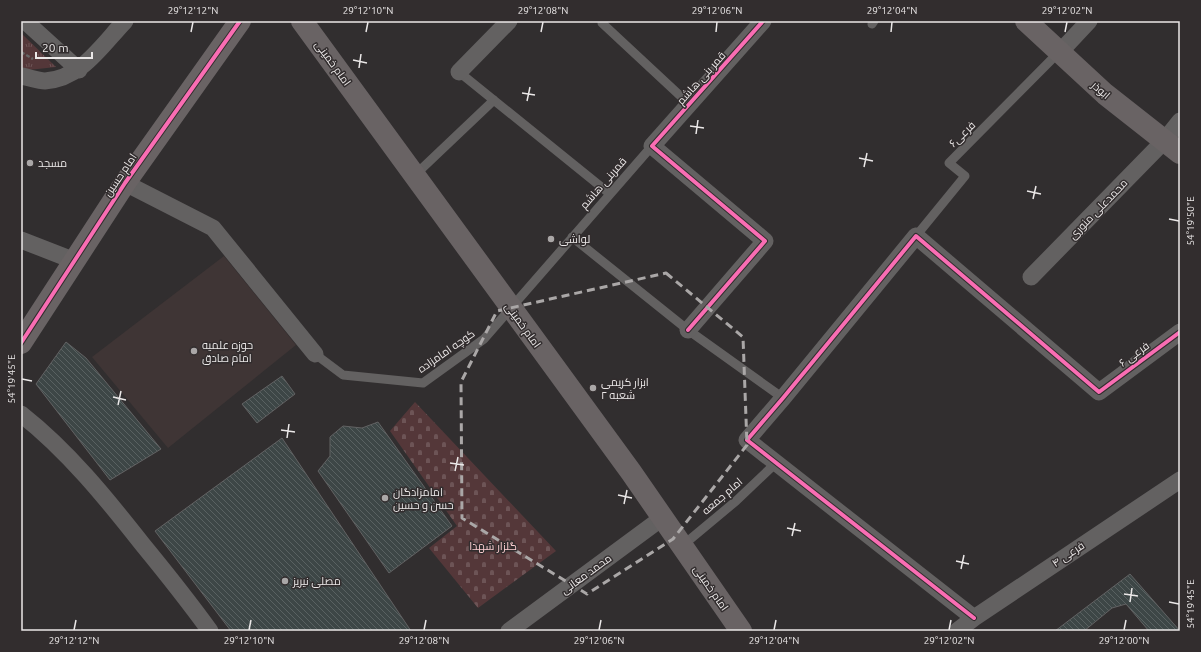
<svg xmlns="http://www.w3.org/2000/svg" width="1201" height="652" viewBox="0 0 1201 652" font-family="Ubuntu,Cairo,sans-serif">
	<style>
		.built { fill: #3f3535 }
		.grass { fill: url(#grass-tufts) }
		.cemetery { fill: url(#cemetery-stones) }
		.building { fill: url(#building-back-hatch); stroke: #626263 }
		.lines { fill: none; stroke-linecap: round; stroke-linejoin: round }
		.path { stroke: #676666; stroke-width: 2.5; stroke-dasharray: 4 2; stroke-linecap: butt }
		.lane { stroke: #636161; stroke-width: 9 }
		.street { stroke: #636161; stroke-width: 17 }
		.secondary { stroke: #696364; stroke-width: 22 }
		.cycleway-casing { stroke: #322d2e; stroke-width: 6 }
		.cycleway { stroke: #f96db3; stroke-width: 4 }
		.marked { fill: none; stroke: #aaa7a7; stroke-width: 3; stroke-dasharray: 8 5; stroke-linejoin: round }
		.ticks { fill: none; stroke: #ebe8e8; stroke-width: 1.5 }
		.poi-dot { fill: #aaa7a7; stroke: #322d2e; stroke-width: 1.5 }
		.labels { text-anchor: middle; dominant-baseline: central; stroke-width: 3; stroke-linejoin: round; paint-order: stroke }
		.street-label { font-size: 11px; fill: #ebe8e8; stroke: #322d2e }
		.poi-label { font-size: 11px; fill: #ebe8e8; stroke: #322d2e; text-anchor: start }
		.park-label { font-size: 11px; fill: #fcced1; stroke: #322d2e }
		.neatline { fill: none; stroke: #ebe8e8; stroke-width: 1.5 }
		.ticks-label { font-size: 10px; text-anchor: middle; fill: #ebe8e8 }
	</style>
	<defs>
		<pattern id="grass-tufts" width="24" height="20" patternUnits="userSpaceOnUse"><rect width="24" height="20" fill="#543739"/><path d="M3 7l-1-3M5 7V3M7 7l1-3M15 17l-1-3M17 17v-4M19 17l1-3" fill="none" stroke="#6d5456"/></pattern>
		<pattern id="cemetery-stones" width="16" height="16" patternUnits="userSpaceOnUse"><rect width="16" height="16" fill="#543739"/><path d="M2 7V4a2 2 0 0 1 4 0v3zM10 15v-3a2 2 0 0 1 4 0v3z" fill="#6d5456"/></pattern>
		<pattern id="building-back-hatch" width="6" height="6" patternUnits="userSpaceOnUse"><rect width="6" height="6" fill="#3d4646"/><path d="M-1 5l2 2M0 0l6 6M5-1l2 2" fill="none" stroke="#596161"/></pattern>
	</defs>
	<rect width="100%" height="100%" fill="#312e2f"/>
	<path class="built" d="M224 256 296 345 168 448 92 357Z"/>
	<path class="grass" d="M21 33 56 67 28 70 21 67Z"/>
	<path class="cemetery" d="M415 402 556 551 478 608 429 548 457 526 390 431Z"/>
	<path class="building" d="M66 342 86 358 161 449 110 480 36 384Z
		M282 376 295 394 257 423 242 404Z
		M378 422 452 526 389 573 318 471 330 456V437L343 426 362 428Z
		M282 438 411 631H231L155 531Z
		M1130 574 1180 631H1149L1126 604 1112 608 1084 631H1055Z"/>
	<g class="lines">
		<path class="path" d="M21 52 33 59"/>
		<path class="lane" d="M604 21 602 23 689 104
			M872 24 874 21
			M459 72 610 194
			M415 175 494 100
			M916 236 965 176 949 163 1059 52
			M572 237 688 330 783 398
			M315 354 343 375 423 383 484 339 652 146
			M682 546 736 501 776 463"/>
		<path class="street" d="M25 21 79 70
			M1060 52 1089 21
			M459 72 509 21
			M21 76C28 77 38 81 45 81 81 79 102 45 125 21
			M125 183 213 228 315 354
			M21 240 75 261
			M1031 277 1164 141 1180 121
			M688 330 765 241 652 146 763 21
			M21 414C68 451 106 498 143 545 166 573 189 602 210 631
			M974 618 747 440 783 398 916 236 1099 392 1180 332
			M509 631 662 518
			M957 631 974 618 1180 480"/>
		<path class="secondary" d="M302 21 631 472 741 631
			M1026 21 1105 94 1180 153
			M21 343 125 183 240 21"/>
		<g class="cycleway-casing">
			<path id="cycleway" d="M688 330 765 241 652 146 763 21
				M21 343 125 183 240 21
				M974 618 747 440 783 398 916 236 1099 392 1180 332"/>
		</g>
		<use href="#cycleway" class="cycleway"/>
	</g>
	<path class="marked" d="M666 273 743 337 747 445 673 539 587 594 462 518 461 382 497 311Z"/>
	<path class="ticks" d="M191 32 193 22M366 32 368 22M541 32 543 22M716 32 717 22M891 32 892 22M1065 32 1067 22M353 60 367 63M359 68 361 54M522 93 535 95M527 101 530 87M690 126 704 128M696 134 698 120M859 158 873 161M864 167 867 153M1027 191 1041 194M1033 199 1036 186M1169 219 1179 221M22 379 32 381M113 397 126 400M118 405 121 391M281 430 295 432M287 438 289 424M450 463 464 465M455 471 458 457M618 495 632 498M624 504 627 490M787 528 801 531M792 536 795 523M956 561 969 564M961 569 964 555M1124 594 1138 596M1130 602 1132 588M1169 602 1179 604M74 630 76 620M249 630 251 620M424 630 426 620M599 630 601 620M774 630 776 620M949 630 951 620M1124 630 1126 620"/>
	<g class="poi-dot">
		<circle cx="30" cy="163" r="4"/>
		<circle cx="551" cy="239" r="4"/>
		<circle cx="194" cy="351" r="4"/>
		<circle cx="593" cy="388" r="4"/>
		<circle cx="385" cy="498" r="4"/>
		<circle cx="285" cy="581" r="4"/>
	</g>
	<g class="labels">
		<g class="street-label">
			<text transform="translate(333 63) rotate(54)">امام خمینی</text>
			<text transform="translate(701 78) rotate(-48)">قمر بنی هاشم</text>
			<text transform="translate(1101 90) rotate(41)">ابوذر</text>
			<text transform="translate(962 134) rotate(-44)">فرعی۶</text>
			<text transform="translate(120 175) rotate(-56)">امام حسین</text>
			<text transform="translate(603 183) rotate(-49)">قمربنی هاشم</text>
			<text transform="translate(1098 209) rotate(-46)">محمدعلی منوری</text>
			<text transform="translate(523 325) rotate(54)">امام خمینی</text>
			<text transform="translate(446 351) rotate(-35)">کوچه امامزاده</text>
			<text transform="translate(1134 354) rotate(-36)">فرعی ۶</text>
			<text transform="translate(722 496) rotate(-41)">امام جمعه</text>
			<text transform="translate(1068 554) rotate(-34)">فرعی ۴</text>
			<text transform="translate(586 574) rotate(-36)">محمد معانی</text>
			<text transform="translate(711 588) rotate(55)">امام خمینی</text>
		</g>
		<g class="poi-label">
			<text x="38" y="163">مسجد</text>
			<text x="559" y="239">لواشی</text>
			<text x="202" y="345">حوزه علمیه<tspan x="202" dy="13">امام صادق</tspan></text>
			<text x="601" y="382">ابزار کریمی<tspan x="601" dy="13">شعبه ۲</tspan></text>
			<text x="393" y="492">امامزادگان<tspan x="393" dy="13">حسن و حسین</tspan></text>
			<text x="293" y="581">مصلی نیریز</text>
		</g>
		<g class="park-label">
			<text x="493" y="546">گلزار شهدا</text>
		</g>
	</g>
	<rect width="1201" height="652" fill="none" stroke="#322d2e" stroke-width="44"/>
	<path d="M36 52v6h56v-6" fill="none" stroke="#ebe8e8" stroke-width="2"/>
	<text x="42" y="52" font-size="12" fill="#ebe8e8" stroke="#322d2e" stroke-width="3" paint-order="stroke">20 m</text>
	<rect x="22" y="22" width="1157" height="608" class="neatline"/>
	<g class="ticks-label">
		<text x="193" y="14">29°12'12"N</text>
		<text x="368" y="14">29°12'10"N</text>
		<text x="543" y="14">29°12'08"N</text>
		<text x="717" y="14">29°12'06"N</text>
		<text x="892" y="14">29°12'04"N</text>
		<text x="1067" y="14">29°12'02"N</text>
		<text transform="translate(1190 221) rotate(-90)" y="4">54°19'50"E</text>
		<text transform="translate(11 379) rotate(-90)" y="4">54°19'45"E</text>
		<text transform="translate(1190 604) rotate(-90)" y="4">54°19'45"E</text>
		<text x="74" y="644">29°12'12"N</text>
		<text x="249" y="644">29°12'10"N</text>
		<text x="424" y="644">29°12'08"N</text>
		<text x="599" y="644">29°12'06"N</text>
		<text x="774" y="644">29°12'04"N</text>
		<text x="949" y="644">29°12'02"N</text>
		<text x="1124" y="644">29°12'00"N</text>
	</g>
</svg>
